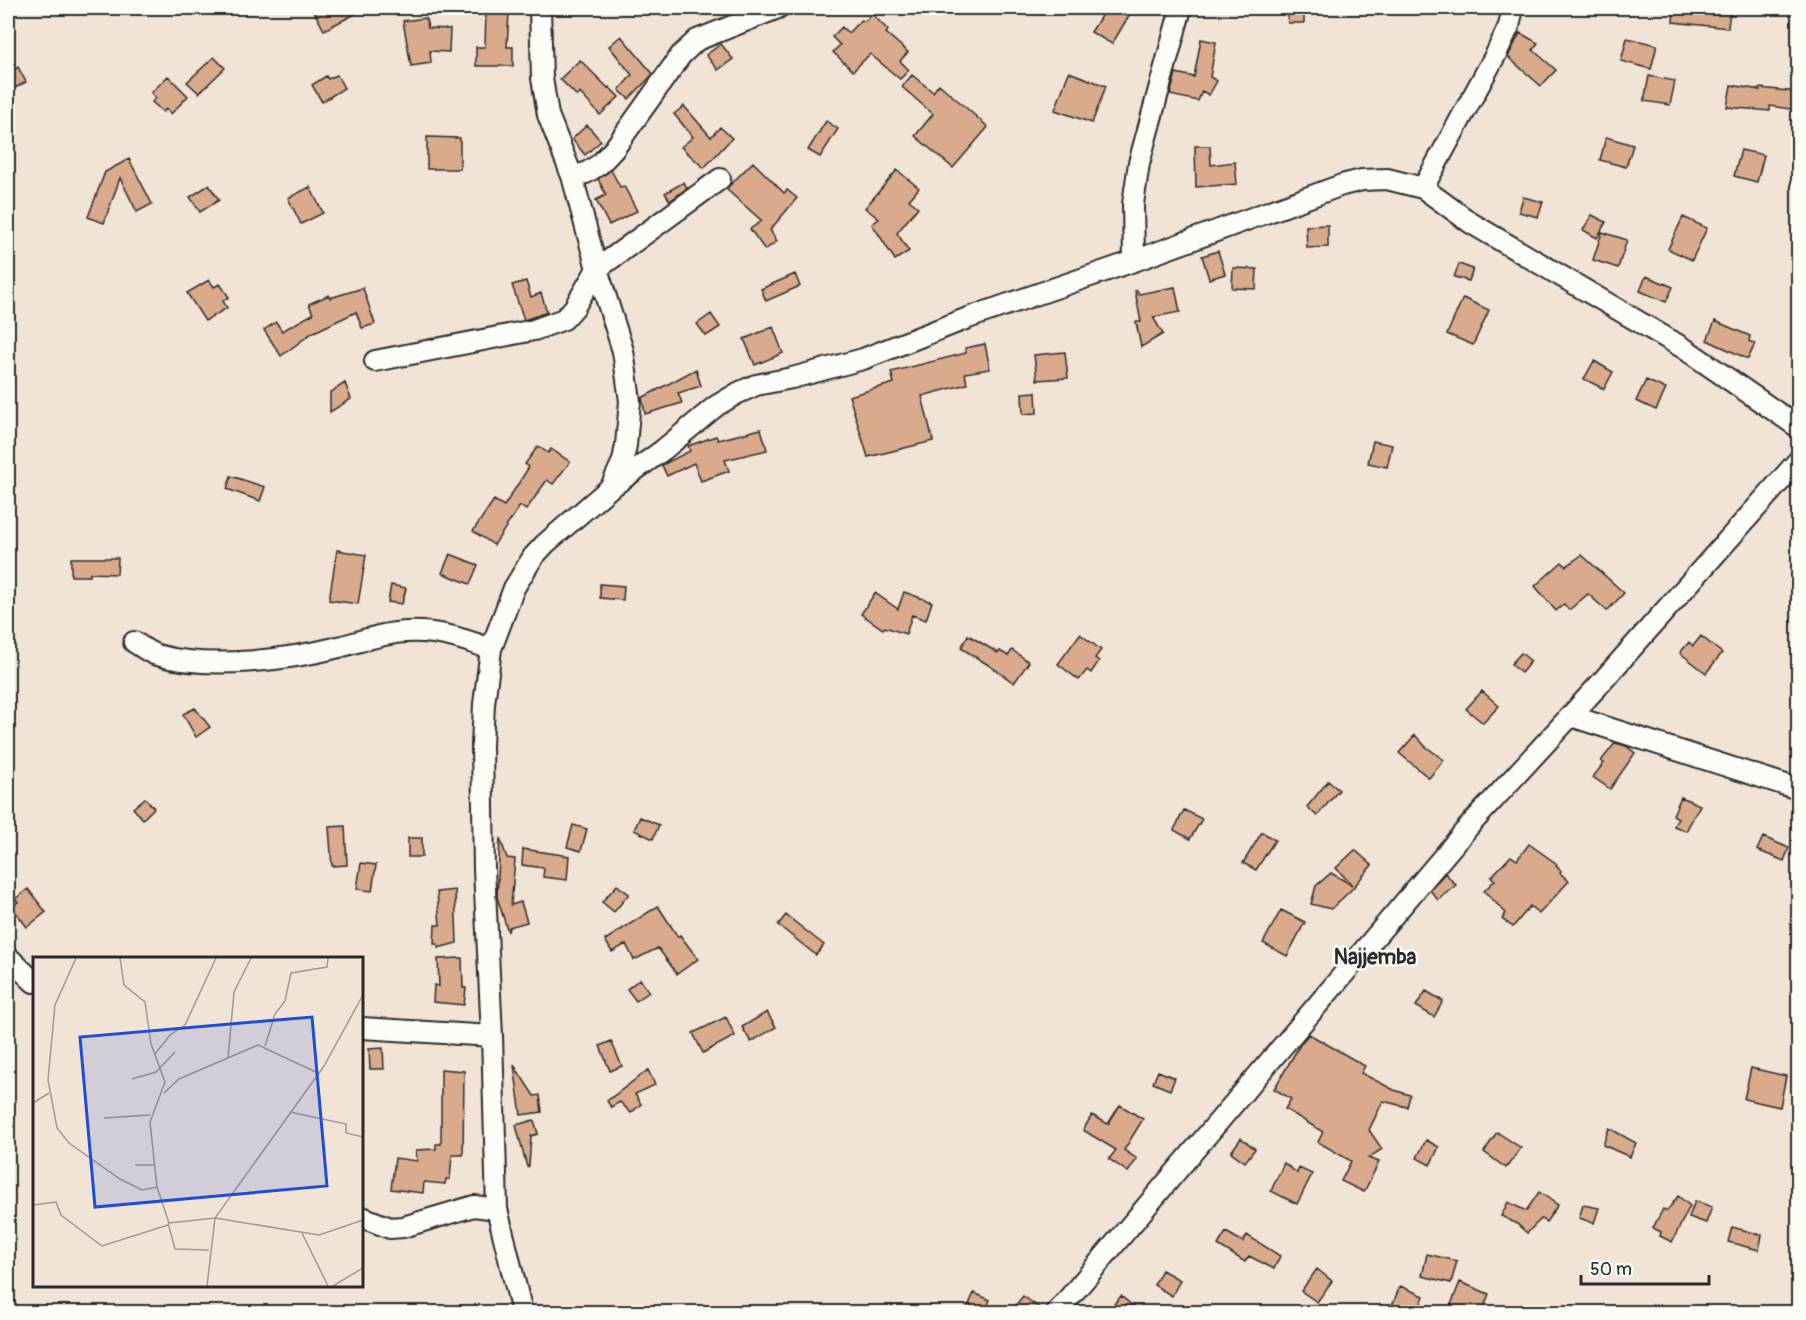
<svg xmlns="http://www.w3.org/2000/svg" width="1806" height="1320" viewBox="0 0 1806 1320" font-family="Pangolin,sans-serif">
	<style>
		.building { fill: #daaa8c; stroke: #2b2b2b; stroke-width: 1.5 }
		.lines { fill: none; stroke-linecap: round; stroke-linejoin: round }
		.minor-casing { stroke: #2b2b2b; stroke-width: 24 }
		.minor { stroke: #fdfcf7; stroke-width: 20 }
		.labels { text-anchor: middle; dominant-baseline: central; stroke-width: 5; stroke-linejoin: round; paint-order: stroke }
		.quarter-label { font-size: 21px; font-weight: bold; fill: #2b2b2b; stroke: #fdfcf7 }
		.inset-road { fill: none; stroke: #a29992; stroke-width: 1.5 }
		.view { fill: #1d4ed8; fill-opacity: 0.15; stroke: #1d4ed8; stroke-width: 3 }
		.inset-edge { fill: none; stroke: #2b2b2b; stroke-width: 3 }
	</style>
	<rect width="100%" height="100%" fill="#f2e3d7"/>
	<filter id="ink" filterUnits="userSpaceOnUse"><feTurbulence type="fractalNoise" baseFrequency=".0167" numOctaves="2"/><feDisplacementMap in="SourceGraphic" scale="12" xChannelSelector="R" yChannelSelector="G"/><feConvolveMatrix kernelMatrix="1 2 1 2 8 2 1 2 1" color-interpolation-filters="sRGB"/></filter>
	<g filter="url(#ink)">
		<path class="building" d="M312 8H367L324 30Z
			M1106 8H1119L1130 14 1112 44 1091 32Z
			M1287 8H1304V23H1288Z
			M1709 8 1730 10 1728 28 1673 22 1674 10 1709 13Z
			M486 11 509 12 507 47H513V66H476V47H485Z
			M872 14 888 30 886 33 908 52 900 61 909 70 900 79 870 54 853 71 833 52 840 45 832 37 842 27 848 33 861 20 865 21Z
			M426 18 428 28 450 29 449 52 430 51 431 63 411 66 403 21Z
			M1520 33 1538 43 1533 50 1556 70 1541 86 1508 57Z
			M621 36 653 74 629 99 619 90 632 75 609 46Z
			M1627 38 1657 45 1651 69 1621 61Z
			M1201 39 1216 42 1210 77 1217 81 1209 95 1202 91 1198 101 1170 95 1176 73 1194 77Z
			M721 44 733 59 718 70 706 55Z
			M214 57 225 68 199 93 187 82Z
			M580 60 608 88 609 87 619 97 600 115 580 93 577 96 560 79Z
			M18 67 26 82 8 92V73Z
			M1069 72 1106 86 1092 123 1055 110Z
			M337 75 344 88 322 102 312 85 326 76 328 79Z
			M912 75 933 92 939 84 988 127 953 168 915 136 933 114 902 87Z
			M168 76 188 96 171 114 166 109 163 112 152 102 156 98 151 93Z
			M1649 76 1675 81 1670 105 1644 101Z
			M1731 85 1760 90V88L1798 92V110L1770 106V111L1727 107Z
			M684 106 711 137 720 127 732 138 704 168 681 147 693 137 674 114Z
			M826 121 838 129 820 157 808 150Z
			M587 125 601 141 585 155 572 139Z
			M427 137 460 138V169H427Z
			M1606 137 1633 145 1626 167 1600 160Z
			M1195 146H1210L1211 165 1235 162 1237 184 1196 187Z
			M1741 150 1764 155 1757 182 1734 176Z
			M129 159 152 204 137 212 120 178 104 223 88 217 105 172Z
			M753 162 784 193 787 190 797 198 770 230 777 241 765 250 750 229 762 221 726 189Z
			M611 170 620 187 624 186 637 211 609 225 596 200 606 195 598 179Z
			M897 170 919 188 909 200 918 207 897 233 909 251 895 260 872 224 879 219 865 208Z
			M684 182 687 188 670 201 665 193Z
			M209 185 219 200 200 212 190 197Z
			M310 187 323 213 301 224 288 198Z
			M1523 197 1543 202 1538 217 1519 212Z
			M1592 215 1606 222 1597 238 1583 230Z
			M1683 217 1707 228 1692 260 1668 249Z
			M1328 225V247L1307 248 1306 226Z
			M1602 232 1627 240 1618 268 1593 260Z
			M1218 251 1225 274 1209 279 1202 256Z
			M1459 264 1473 269 1469 281 1454 277Z
			M1233 268 1257 269 1256 289 1232 288Z
			M795 274 800 286 766 301 761 289Z
			M1646 276 1673 287 1666 302 1640 291Z
			M209 280 214 287 220 284 229 297 223 301 227 308 205 321 187 293Z
			M526 281 531 297 541 293 547 312 524 320 512 285Z
			M1175 287 1180 312 1153 317 1163 334 1141 347 1136 322H1141L1135 291 1137 290 1139 294Z
			M363 288 375 324 362 328 356 312 312 333 281 356 264 330 276 322 282 331 313 314 309 304 329 295 330 298Z
			M1463 298 1489 310 1473 345 1447 334Z
			M711 314 720 327 706 336 697 324Z
			M1715 321 1750 336 1749 341 1755 344 1748 359 1707 340Z
			M773 327 783 353 755 365 744 339Z
			M985 344 990 369 965 373 967 384 922 396 933 441 868 457 849 396 894 383 891 372 966 353 965 348Z
			M1065 352 1068 378 1037 380 1034 355Z
			M1594 361 1613 372 1604 389 1584 379Z
			M696 369 701 386 678 393 682 403 645 414 642 398Z
			M1646 380 1666 389 1656 410 1636 401Z
			M345 383 351 399 330 412V393Z
			M1036 392 1037 413 1023 414 1022 393Z
			M761 429 767 450 725 460 729 471 701 481 694 463 667 476 662 465 690 451 688 446 716 436 718 440Z
			M1373 441 1392 445 1387 467 1368 463Z
			M538 446 548 453 551 449 570 462 553 484 547 480 526 510 520 506 494 545 473 531 494 500 504 506 529 467 525 464Z
			M231 476 265 487 260 501 227 489Z
			M337 550 366 555 358 604 329 600Z
			M450 554 478 565 470 584 442 573Z
			M1582 555 1624 593 1607 611 1588 594 1569 610 1564 604 1556 611 1535 586 1562 562 1566 566Z
			M71 558H118L117 574 90 573V576H71Z
			M600 584 624 586 623 600 600 598Z
			M391 585 406 588 402 604 388 602Z
			M904 592 932 602 926 620 912 615 906 634 885 627 883 629 861 614 875 593 898 609Z
			M1080 634 1101 650 1095 658 1099 661 1091 673 1087 670 1079 680 1058 664Z
			M968 635 998 653 1000 651 1008 656 1012 650 1029 662 1014 683 990 666 961 648Z
			M1701 636 1722 653 1706 673 1680 653 1689 642 1693 646Z
			M1521 653 1531 661 1521 673 1511 664Z
			M1482 691 1499 706 1483 723 1466 709Z
			M195 708 210 727 196 737 183 714Z
			M1415 735 1425 746 1444 760 1429 778 1399 753Z
			M1615 743 1626 746 1635 753 1610 789 1593 777 1604 763 1601 761Z
			M1328 781 1339 790 1317 816 1307 807Z
			M1681 797 1700 805 1686 831 1674 826 1678 818 1673 815Z
			M145 798 154 808 143 819 133 808Z
			M1184 810 1202 819 1190 839 1174 830Z
			M640 817 659 825 653 839 634 830Z
			M573 825 587 829 581 851 567 847Z
			M345 826 347 865 332 866 329 827Z
			M1262 832 1275 840 1256 870 1243 863Z
			M1763 837 1789 848 1784 861 1757 850Z
			M408 838H422V857H408Z
			M500 838 507 858 515 859 511 905 521 902 527 922 509 927 508 932 497 897Z
			M1529 844 1557 864 1556 866 1561 871 1560 873 1569 881 1539 914 1530 906 1513 927 1502 919 1506 913 1484 891 1495 880 1491 877 1511 856 1517 860Z
			M523 849 569 856 567 880 543 877 544 868 522 865Z
			M1355 850 1372 865 1352 889 1331 909 1311 904 1316 886 1331 873 1352 885 1336 868Z
			M361 863 376 865 372 891 357 889Z
			M1445 873 1456 885 1438 900 1430 890Z
			M617 885 629 894 614 912 602 902Z
			M28 889 46 912 27 927 12 907 18 902 15 899Z
			M455 890 457 943 438 948V944H434L435 925H440L437 892Z
			M658 906 678 937 680 935 698 959 677 974 658 948 634 960 626 944 612 952 605 940Z
			M1281 910 1305 922 1287 956 1263 943Z
			M786 915 824 945 816 955 778 925Z
			M462 958 463 988H466L464 1005 433 1002 434 985 439 986 438 959Z
			M640 979 649 992 636 1001 627 989Z
			M1426 991 1443 1001 1434 1017 1416 1006Z
			M767 1012 776 1027 751 1042 742 1027Z
			M726 1017 735 1036 703 1053 693 1033Z
			M1309 1034 1365 1066 1361 1073 1394 1090 1410 1095 1407 1107 1383 1101 1369 1130 1382 1149 1368 1158 1379 1162 1364 1192 1341 1181 1351 1161 1318 1142 1323 1132 1285 1109 1291 1099 1274 1089 1301 1043Z
			M611 1041 622 1066 610 1071 600 1046Z
			M383 1048 384 1069H370L369 1049Z
			M514 1065 534 1096 540 1095 542 1112 521 1115Z
			M1751 1068 1786 1076 1780 1107 1744 1099Z
			M441 1069 464 1071 463 1155H452L450 1179H446L445 1184 424 1182 423 1193 391 1189 395 1158 417 1161 416 1150 436 1149V1144H441Z
			M648 1070 655 1085 635 1094 641 1104 631 1113 620 1102 611 1107 607 1101Z
			M1158 1071 1175 1078 1170 1090 1153 1083Z
			M1120 1105 1143 1119 1124 1150 1137 1159 1128 1172 1109 1159 1116 1150 1083 1130 1092 1115 1108 1124Z
			M534 1120 538 1134 531 1136 529 1166 527 1167 516 1125Z
			M1609 1128 1636 1143 1630 1157 1603 1145Z
			M1497 1132 1521 1148 1506 1168 1484 1152Z
			M1241 1138 1255 1149 1245 1162 1231 1152Z
			M1426 1140 1439 1147 1430 1165 1417 1158Z
			M1284 1163 1297 1173 1299 1168 1312 1174 1297 1204 1271 1191Z
			M1539 1192 1558 1205 1546 1222 1541 1219 1527 1233 1517 1224 1501 1216 1508 1202 1526 1211Z
			M1678 1196 1690 1206 1672 1242 1660 1236 1661 1232 1653 1228 1663 1209 1667 1211Z
			M1695 1201 1712 1207 1706 1223 1689 1217Z
			M1583 1205 1599 1208 1594 1223 1579 1218Z
			M1732 1227 1762 1235 1759 1250 1728 1242Z
			M1226 1232 1243 1242 1247 1235 1280 1256 1274 1269 1249 1256 1245 1262 1218 1245Z
			M1427 1254 1457 1261 1451 1283 1422 1276Z
			M1317 1269 1332 1281 1317 1302 1301 1291Z
			M1162 1270 1180 1280 1172 1296 1154 1285Z
			M1460 1282 1489 1294 1482 1312H1448Z
			M1400 1286 1424 1296 1418 1312H1408L1392 1306Z
			M974 1293 990 1300 985 1312H976L967 1309Z
			M1023 1296 1045 1312H1010Z
			M1121 1296 1140 1312H1107Z"/>
		<g class="lines">
			<g class="minor-casing">
				<path id="minor" d="M572 176 586 173 600 164 614 149 681 55 697 40 778 8
					M1423 188 1496 54 1509 26 1513 8
					M1134 261 1133 204 1139 163 1181 8
					M375 361 534 330 564 319 574 308 597 269 720 179
					M613 486 663 450 716 406 738 393 756 385 792 378 863 359 968 318 1134 261 1342 185 1362 180 1387 179 1423 188 1471 223 1685 349 1798 427
					M134 642C141 646 149 653 157 655 209 670 288 660 339 647 362 641 383 633 406 632 437 630 463 639 491 649
					M1571 716 1798 789
					M8 957 34 982
					M362 1028 492 1036
					M362 1217 390 1228 403 1227 474 1206 497 1209
					M522 1312 497 1209 492 1036 484 869 482 745 484 704 491 649 514 588 533 557 545 544 611 487 623 461 626 445 630 401 623 351 597 269 572 176 548 115 542 78 540 8
					M1057 1312 1471 824 1598 686 1798 461"/>
			</g>
			<use href="#minor" class="minor"/>
		</g>
	</g>
	<g class="labels">
		<g class="quarter-label">
			<text x="1375" y="957">Najjemba</text>
		</g>
	</g>
	<g transform="translate(33 957)">
		<rect width="330" height="330" fill="#f2e3d7"/>
		<path class="inset-road" d="M43 1 22 48 15 123 24 171 36 186 87 222 109 233 124 230M87 1 91 28 112 45 118 87 132 125 117 165 124 230 136 266 182 261 286 278 330 263M232 89 242 57 252 44 258 16 294 10 295 1M122 97 137 78 152 68 183 1M195 101 201 35 218 1M99 122 123 115 142 95M131 136 146 122 225 88 285 116M0 146 16 136M257 155 313 167V176L330 180M71 161 117 158M102 208H122M0 248 23 245 28 258 69 289 135 268M135 266 142 292 176 293M269 276 295 329M174 329 182 261 291 109 330 38M300 329 330 311"/>
		<path class="view" d="M279 60 294 229 62 250 47 80Z"/>
		<rect width="330" height="330" class="inset-edge"/>
	</g>
	<rect width="1806" height="1320" fill="none" stroke="#fdfcf7" stroke-width="30"/>
	<rect x="15" y="15" width="1776" height="1290" fill="none" stroke="#2b2b2b" stroke-width="2" filter="url(#ink)"/>
	<path d="M1581 1275v9h128v-9" fill="none" stroke="#2b2b2b" stroke-width="3"/>
	<text x="1590" y="1275" font-size="18" fill="#2b2b2b" stroke="#fdfcf7" stroke-width="4.5" paint-order="stroke">50 m</text>
</svg>
